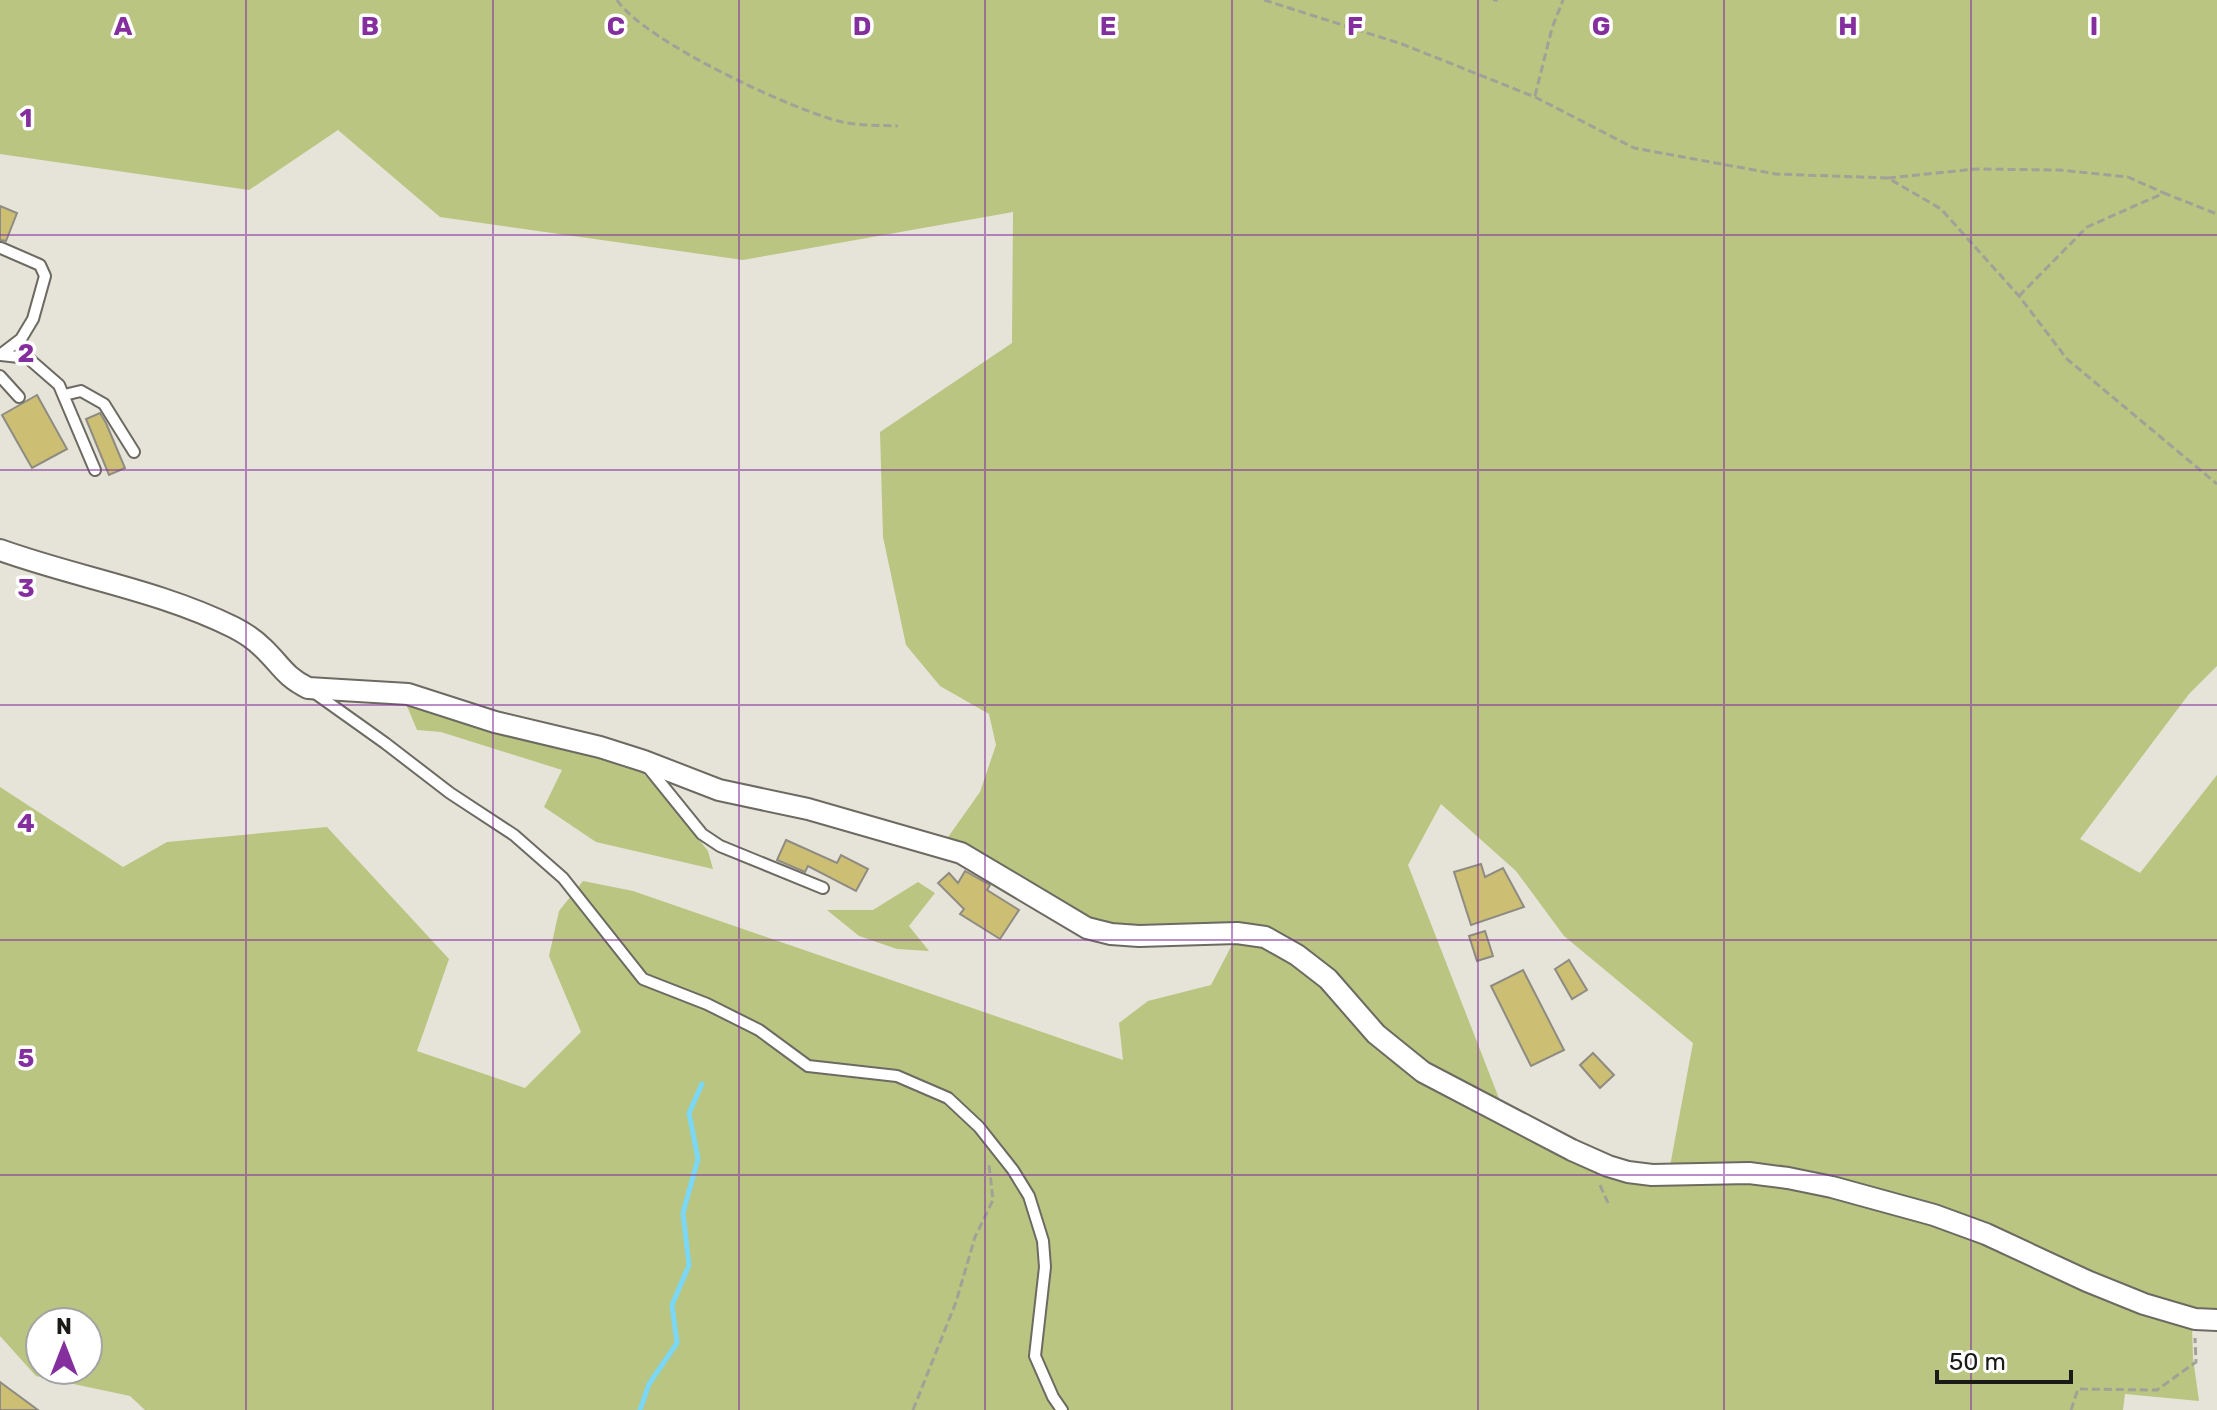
<svg xmlns="http://www.w3.org/2000/svg" width="2217" height="1410" viewBox="0 0 2217 1410" font-family="Rubik,sans-serif">
	<style>
		.green { fill: #b9c580; fill-rule: evenodd }
		.lines { fill: none; stroke-linecap: round; stroke-linejoin: round }
		.stream { stroke: #7bd7f6; stroke-width: 5 }
		.building { fill: #ccbe72; stroke: #8e8c82; stroke-width: 2 }
		.service-casing { stroke: #6c6a61; stroke-width: 14 }
		.minor-casing { stroke: #6c6a61; stroke-width: 24 }
		.path { stroke: #a2a198; stroke-width: 3; stroke-dasharray: 8 4; stroke-linecap: butt }
		.service { stroke: #fff; stroke-width: 10 }
		.minor { stroke: #fff; stroke-width: 20 }
		.grid { fill: none; stroke: #842f9d; stroke-width: 2; stroke-opacity: 0.55 }
		.grid-label { font-size: 26px; text-anchor: middle; font-weight: bold; fill: #842f9d; stroke: #fff; stroke-width: 7; stroke-linejoin: round; paint-order: stroke }
	</style>
	<rect width="100%" height="100%" fill="#e6e4d9"/>
	<path class="green" d="M0 0H2217V666L2189 694 2080 839 2140 873 2217 775V1313L2188 1310 2129 1293 1944 1211 1670 1166 1693 1043 1564 936 1516 871 1441 804 1408 865 1502 1106 1417 1061 1283 940 1183 927 1102 926 946 840 980 792 996 745 989 714 940 686 906 645 883 537 880 432 1012 343 1013 212 743 260 440 217 338 130 249 190 0 154Z
		M404 699 595 751 638 768 663 794 708 851 713 869 596 842 544 807 562 770 441 732 417 730Z
		M0 787 123 867 167 842 327 827 449 959 417 1051 525 1088 581 1032 549 956 559 911 583 881 633 891 1123 1060 1119 1023 1148 1001 1211 985 1235 939H1250L1301 963 1372 1035 1593 1165 1746 1177 1897 1208 2192 1326 2193 1358 2199 1401 2125 1394 2123 1410H145L130 1396 36 1376 0 1336ZM40 1322H88V1370H40Z
		M918 882 935 893 909 926 929 951 897 949 859 936 827 910H873Z"/>
	<g class="lines">
		<path class="stream" d="M640 1410 649 1384 677 1343 672 1305 689 1265 683 1213 698 1159 689 1113 702 1084"/>
	</g>
	<path class="building" d="M0 206 17 213 6 241 0 240Z
		M37 395 67 449 32 468 2 415Z
		M100 413 106 423 125 468 109 475 86 419Z
		M786 840 837 863 841 855 868 869 856 891 808 866 805 872 777 860Z
		M1481 864 1485 877 1503 868 1524 907 1471 925 1454 872Z
		M965 871 990 885 987 890 1019 910 1000 939 960 914 964 909 938 883 949 873 958 883Z
		M1485 931 1493 956 1477 961 1469 936Z
		M1569 960 1587 990 1572 999 1555 969Z
		M1523 970 1564 1050 1531 1066 1491 986Z
		M1593 1053 1614 1075 1600 1088 1580 1065Z
		M0 1382 38 1410H0Z"/>
	<g class="lines">
		<g class="service-casing">
			<path id="service" d="M0 355 21 339 33 319 45 276 40 265 1 248
				M1 355 28 358 59 385 95 470
				M0 376 19 397
				M64 395 81 391 104 404 134 452
				M312 691 385 743 450 793 514 835 563 878 643 979 707 1004 759 1030 808 1066 897 1076 948 1098 979 1127 1013 1170 1029 1196 1043 1241 1045 1267 1035 1356 1053 1397 1062 1410
				M647 766 702 834 720 846 823 888"/>
		</g>
		<g class="minor-casing">
			<path id="minor" d="M0 550C78 578 158 590 233 627 243 632 255 640 263 648 281 665 284 676 308 688L408 694 495 722 600 747 644 761 719 790 808 809 961 853 1087 928 1111 934 1139 936 1237 933 1265 937 1297 955 1328 979 1376 1034 1423 1072 1572 1150 1608 1166 1628 1172 1652 1175 1749 1173 1788 1178 1832 1187 1934 1215 1986 1234 2087 1281 2144 1304 2195 1319 2217 1320"/>
		</g>
		<path class="path" d="M617 0C644 41 792 110 842 122 860 126 880 125 898 126
			M1264 0 1402 44 1535 97 1634 148 1776 174 1888 178 1941 209 2019 296 2067 359 2217 484
			M1493 0H1498
			M1535 96 1552 28 1563 0
			M1888 178 1976 169 2059 170 2128 177 2164 193
			M2019 296 2087 227 2164 193 2217 214
			M1600 1185 1608 1203
			M913 1410 956 1302 975 1237 993 1200 989 1165
			M2071 1410 2078 1389 2157 1390 2196 1362 2195 1338"/>
		<use href="#service" class="service"/>
		<use href="#minor" class="minor"/>
	</g>
	<path class="grid" d="M246 0V1410M493 0V1410M739 0V1410M985 0V1410M1232 0V1410M1478 0V1410M1724 0V1410M1971 0V1410M0 235H2217M0 470H2217M0 705H2217M0 940H2217M0 1175H2217"/>
	<g class="grid-label">
		<text x="123" y="35">A</text>
		<text x="370" y="35">B</text>
		<text x="616" y="35">C</text>
		<text x="862" y="35">D</text>
		<text x="1108" y="35">E</text>
		<text x="1355" y="35">F</text>
		<text x="1601" y="35">G</text>
		<text x="1848" y="35">H</text>
		<text x="2094" y="35">I</text>
		<text x="26" y="127">1</text>
		<text x="26" y="362">2</text>
		<text x="26" y="597">3</text>
		<text x="26" y="832">4</text>
		<text x="26" y="1067">5</text>
	</g>
	<g transform="translate(64 1346)"><circle r="38" fill="#ffffff" stroke="#a3a3a2" stroke-width="2"/>
	<path d="M0-6L14 30L0 20L-14 30Z" fill="#842f9d"/>
	<text y="-12" font-size="22" font-weight="bold" text-anchor="middle" fill="#1a1a16">N</text>
	</g>
	<path d="M1937 1370v12h134v-12" fill="none" stroke="#1a1a16" stroke-width="4"/>
	<text x="1949" y="1370" font-size="24" fill="#1a1a16" stroke="#ffffff" stroke-width="6" paint-order="stroke">50 m</text>
</svg>
